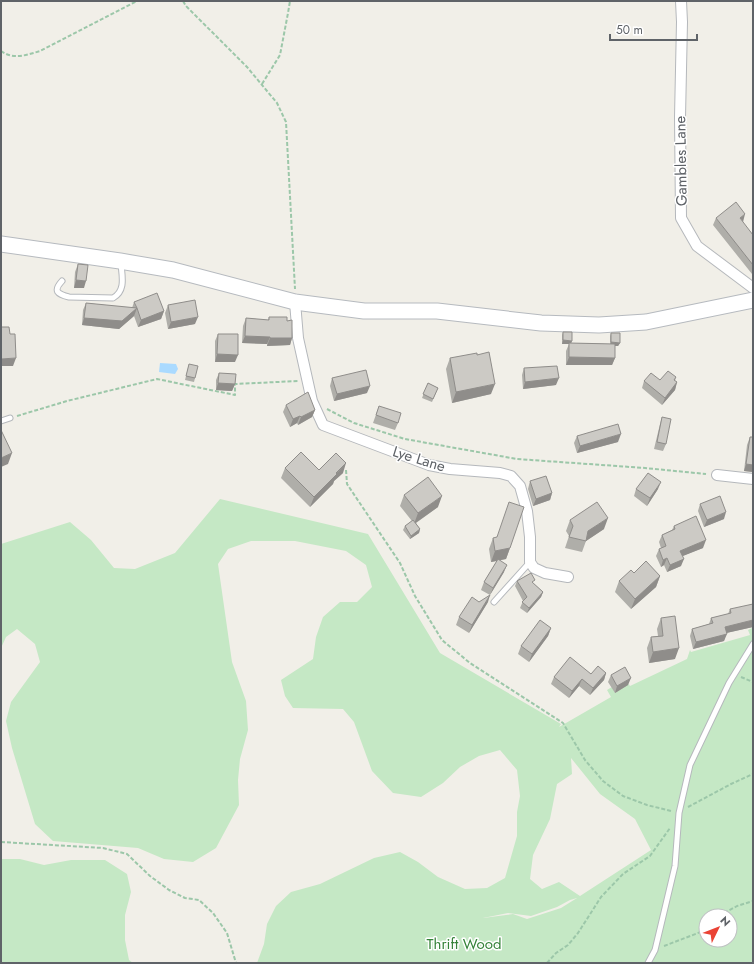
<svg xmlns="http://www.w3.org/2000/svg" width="754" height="964" viewBox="0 0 754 964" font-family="Jost,sans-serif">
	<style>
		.green { fill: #c5e8c5; fill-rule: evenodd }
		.water { fill: #aadaff }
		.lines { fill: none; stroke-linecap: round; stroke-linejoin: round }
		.lane-casing { stroke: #b5b8bc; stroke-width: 7 }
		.street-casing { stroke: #b5b8bc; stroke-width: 12 }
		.secondary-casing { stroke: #b6babf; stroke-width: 17 }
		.path { stroke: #9cc7a9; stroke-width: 2; stroke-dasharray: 4 2; stroke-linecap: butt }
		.lane { stroke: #fff; stroke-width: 5 }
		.street { stroke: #fff; stroke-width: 10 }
		.secondary { stroke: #fff; stroke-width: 15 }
		.wall { fill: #afaea9 }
		.shaded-wall { fill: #8f8d8a }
		.building { fill: #cccac5; stroke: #8f8d8a }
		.labels { text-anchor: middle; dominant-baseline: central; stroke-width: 3; stroke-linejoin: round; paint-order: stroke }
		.street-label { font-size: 15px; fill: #5f6368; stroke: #fff }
		.park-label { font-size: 15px; fill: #348238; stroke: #fff }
	</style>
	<rect width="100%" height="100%" fill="#f1efe8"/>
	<path class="green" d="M220 499 368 534 440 653 561 724 559 727 611 697 607 690 625 679 630 686 687 659 690 650 691 652 750 635 748 630 752 628 753 625V963H257L264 944 267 924 276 906 291 892 320 884 374 858 400 852 418 862 438 877 465 889 487 888 505 878 517 836V812L520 796 517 770 500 750 479 756 460 767 443 783 421 797 393 793 372 771 354 722 343 709 293 708 285 696 281 680 313 659 316 637 323 617 340 602H357L372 587 366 565 346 551 295 541H251L228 549 218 564 232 662 246 701 248 730 240 759 238 780 239 805 216 848 193 862 164 859 138 848 53 841 35 824 12 748 6 721 11 702 40 662 35 644 17 629 6 637 1 648V544L70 522 91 540 114 568 135 569 175 553ZM571 758 600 794 635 819 651 850 580 896 559 882 542 889 530 879 533 855 550 819 557 784 572 774ZM577 898 561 908 527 919 513 914 483 918 508 913 531 916 557 907 570 900ZM706 916H730V940H706Z
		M1 859H20L44 865 71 860H105L127 874 131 892 125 915V940L129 960 133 963H1Z"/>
	<path class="water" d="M160 363 176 364 178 369 175 374 159 372Z"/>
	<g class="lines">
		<g class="lane-casing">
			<path id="lane" d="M62 281C53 291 57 294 69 297L113 298C126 291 122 276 121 264
				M1 421 10 418
				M494 602 530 562
				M648 963 655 950 675 866 679 813 690 765 729 683 753 644"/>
		</g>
		<g class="street-casing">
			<path id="street" d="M681 1 682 22 680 117 681 218 697 246 753 288
				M295 302 298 338 312 401 323 425 429 465 450 469 500 473 511 476 520 486 527 511 530 537V562L534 568 545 573 568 577
				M717 475 753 479"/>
		</g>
		<g class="secondary-casing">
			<path id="secondary" d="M1 244 120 261 173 270 295 302 364 311H437L541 323 599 325 646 322 753 300"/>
		</g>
		<path class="path" d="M183 1 186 6 247 67 277 103 286 122 295 289
			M1 51C13 60 27 55 40 51L137 1
			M262 84 280 55 288 13 290 1
			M327 409 354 423 405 439 517 459 645 468 706 474
			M17 416 67 401 157 379 235 395V384L298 381
			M346 470 347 484 400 563 415 596 442 640 470 663 563 723 585 760 603 781 623 796 647 805 671 811
			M741 677 753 682
			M688 807 731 784 753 774
			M1 842 103 848 127 854 150 876 169 890 185 898 199 900 213 913 227 933 236 963
			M719 916 737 906 753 901
			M664 946 706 930
			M547 963 556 953 568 945 578 933 601 897 623 874 650 856 670 828"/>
		<use href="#lane" class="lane"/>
		<use href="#street" class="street"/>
		<use href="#secondary" class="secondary"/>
	</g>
	<path class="wall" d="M716 218 753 235V273L752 274 713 225Z
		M78 264 84 288H74L75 272Z
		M134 302 164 311 161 319 138 327 134 316 119 329 82 325 83 310 86 303 132 308Z
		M168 305 195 324 168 329 165 313Z
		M269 317 287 321 292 338 290 345 267 346V344L242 343 243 326 246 318 268 320Z
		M563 332 571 343 610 344V336L611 333 620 343 618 346H615V358L612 365H566V351L569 344H562V335Z
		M218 334 235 362H215V341Z
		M450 358 491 394 452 403 446 369Z
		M189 364 195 378 194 382 185 380Z
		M524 368 556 385 523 389 522 375Z
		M219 373 235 384 232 391 216 390V380Z
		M676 377 675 381 677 382 675 390 662 405 642 388 644 381 660 380Z
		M332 378 367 393 334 401 330 386Z
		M428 383 438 388 432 402 422 398Z
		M286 405 315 410 312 417 298 425 297 423 290 427 283 412Z
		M379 406 398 423 395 430 373 423Z
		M662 417 666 444 663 451 654 449 660 424Z
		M577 436 618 442 577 453 574 443Z
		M750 437H753V472L744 471 747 445Z
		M285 468 319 470 343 473 334 481 333 484 310 507 281 478Z
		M530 481 552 493 550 500 533 506 528 489Z
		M636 489H658L647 506 634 496Z
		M404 495 438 507 416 523 420 529 419 533 410 539 403 530 405 526 412 521 400 506Z
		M700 504 724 519 704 527 698 511Z
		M570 520 604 529 586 541 582 552 565 548 569 536 566 531Z
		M674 526 703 548 682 556 681 566 667 572 664 565 661 567 656 556 659 549 661 548 659 542 662 535 672 530Z
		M493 538 510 548 506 559 500 560 504 572 490 595 481 590 484 582 497 561 491 562 489 549Z
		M634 573 660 576 656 587 631 609 615 592 619 581Z
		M517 581 534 584 543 592 541 597 527 613 520 608 523 601 515 586Z
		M488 602 469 633 456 625 459 617Z
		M730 609 753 627 726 633 724 641 693 649 690 636 692 629 709 624 711 618 728 614Z
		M661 618 675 659 649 663 647 648 651 637 658 636 657 629Z
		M551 628 548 636 529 662 518 654 521 646Z
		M606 673 604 680 590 695 579 686 569 698 551 684 554 677Z
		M611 675 628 685 615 693 608 682Z"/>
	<path class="shaded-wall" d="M745 214 743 222 740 218Z
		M76 280 86 281 84 288H74Z
		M137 308 134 316 119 329 82 325 84 318Z
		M164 311 161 319 138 327 141 320Z
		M198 317 195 324 168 329 171 322Z
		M245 336 270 337 267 344 242 343Z
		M270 338H292L290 345 267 346Z
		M563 340 572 341 571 344H562Z
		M611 342 620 343 618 346H610Z
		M217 354 238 355 235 362H215Z
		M569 357 615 358 612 365H566Z
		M16 358 13 366H1V359Z
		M559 378 556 385 523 389 525 382Z
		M677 382 675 390 662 405 665 398Z
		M218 383 235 384 232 391 216 390Z
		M495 384 491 394 452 403 456 392Z
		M370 386 367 393 334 401 337 394Z
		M315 410 312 417 298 425 301 417Z
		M300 416 297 423 290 427 293 419Z
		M621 434 618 442 577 453 580 446Z
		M12 453 8 464 1 467V458Z
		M346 463 343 473 334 481 333 484 310 507 314 497Z
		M746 464 753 465V472L744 471Z
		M661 482 658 489 647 506 650 498Z
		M552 493 550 500 533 506 536 499Z
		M442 496 438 507 414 524 418 513Z
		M726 512 724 519 704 527 707 520Z
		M608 518 604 529 586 541 588 531Z
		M420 529 419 533 410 539 411 536Z
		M706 540 703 548 678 558 680 551Z
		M510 548 506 559 491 562 495 551Z
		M667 558 664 565 661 567 663 560Z
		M684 559 681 566 667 572 670 565Z
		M507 565 504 572 490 595 493 588Z
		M660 576 656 587 631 609 635 599Z
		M543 592 541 597 527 613 529 608Z
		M490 595 488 602 469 633 472 625Z
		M753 620V627L722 634 725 627Z
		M551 628 548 636 529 662 532 654Z
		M727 634 724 641 693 649 696 642Z
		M679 648 675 659 649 663 653 652Z
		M606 673 604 680 590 695 593 688Z
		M631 678 628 685 615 693 617 686Z
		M582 679 579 686 569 698 572 691Z"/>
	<path class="building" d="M736 202 745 214 740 218 753 235V265L716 218Z
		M78 264 88 265 86 281 76 280Z
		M157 293 164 311 141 320 137 308 122 321 84 318 86 303 137 308 134 302Z
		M195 300 198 317 171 322 168 305Z
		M269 317H287V321L292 320V338H270V337L245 336 246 318 269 320Z
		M1 327H9L10 334H15L16 358 1 359Z
		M563 332H572V341L563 340Z
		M611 333H620V343L611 342Z
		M218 334H238V355L217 354Z
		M569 343 615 344V358L569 357Z
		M489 352 495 384 456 392 450 358 477 353V355Z
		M189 364 198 366 195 378 186 376Z
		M557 366 559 378 525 382 524 368Z
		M366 370 370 386 337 394 332 378Z
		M668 371 676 377 674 380 677 382 665 398 644 381 651 373 660 380Z
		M219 373 236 374 235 384 218 383Z
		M428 383 438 388 433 399 423 394Z
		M308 392 315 410 301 417 300 416 293 419 286 405Z
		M379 406 401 413 398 423 376 415Z
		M662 417 671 419 666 444 657 442Z
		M618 424 621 434 580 446 577 436Z
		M1 430 12 453 1 458Z
		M750 437H753V465L746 464Z
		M301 452 319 470 336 453 346 463 336 473 337 474 314 497 285 468Z
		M648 473 661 482 650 498 636 489Z
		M546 476 552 493 536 499 530 481Z
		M428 477 442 496 418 513 404 495Z
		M720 496 726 512 707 520 700 504Z
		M509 502 524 507 510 548 495 551 493 538 497 537Z
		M597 502 608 518 588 531 586 541 569 537 573 526 570 520Z
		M696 516 706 540 680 551 684 559 670 565 667 558 663 560 659 549 666 546 662 535 675 529 674 526Z
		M413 520 420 529 411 536 405 526Z
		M498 559 507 565 493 588 484 582Z
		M646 561 660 576 635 599 619 581 631 570 634 573Z
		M531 573 535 580 532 582 543 592 529 608 522 602 527 597 517 581Z
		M490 595 472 625 459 617 472 597 479 602Z
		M753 604V620L725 627 727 634 696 642 692 629 713 623 711 618 731 613 730 609Z
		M675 616 679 648 653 652 651 637 663 636 661 618Z
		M540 620 551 628 532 654 521 646Z
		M570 657 591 674 598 666 606 673 593 688 582 679 572 691 554 677Z
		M625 667 631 678 617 686 611 675Z"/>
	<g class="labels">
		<g class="street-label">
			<text transform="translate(681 161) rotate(-91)">Gambles Lane</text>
			<text transform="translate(419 459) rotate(17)">Lye Lane</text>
		</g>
		<g class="park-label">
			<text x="464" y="944">Thrift Wood</text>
		</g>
	</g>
	<rect width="754" height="964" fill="none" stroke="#5f6368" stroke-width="4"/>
	<g transform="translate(718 928) rotate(47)"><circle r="19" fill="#ffffff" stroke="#bfc1c3"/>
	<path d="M0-3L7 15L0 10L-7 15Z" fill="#ea4335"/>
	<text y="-6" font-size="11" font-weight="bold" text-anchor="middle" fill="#5f6368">N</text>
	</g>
	<path d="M610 34v6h87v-6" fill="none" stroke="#5f6368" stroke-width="2"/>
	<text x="616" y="34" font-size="12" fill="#5f6368" stroke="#ffffff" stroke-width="3" paint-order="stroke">50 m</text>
</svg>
